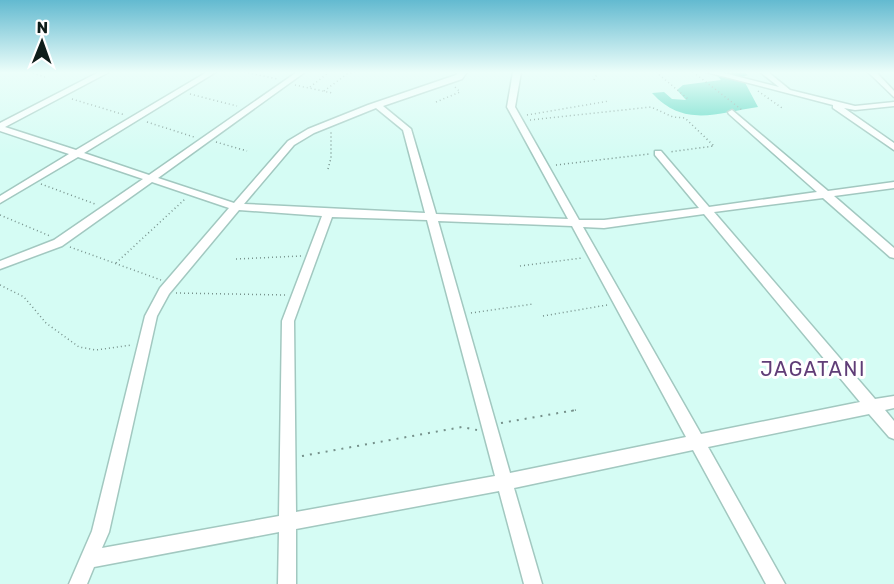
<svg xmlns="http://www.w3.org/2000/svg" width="894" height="584" viewBox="0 0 894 584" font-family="Rubik,sans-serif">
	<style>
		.forest { fill: #57d7c1 }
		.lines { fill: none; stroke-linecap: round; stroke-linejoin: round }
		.minor-casing { stroke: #a2c8c0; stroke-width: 3 }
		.path-far1 { stroke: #76918b; stroke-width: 1.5; stroke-dasharray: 1 3; stroke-linecap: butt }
		.path { stroke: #76918b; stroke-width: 2; stroke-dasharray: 2 6; stroke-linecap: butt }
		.minor { fill: #fff; fill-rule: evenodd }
		.labels { text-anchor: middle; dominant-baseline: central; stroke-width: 6; stroke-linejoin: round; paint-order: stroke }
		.quarter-label { font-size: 20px; letter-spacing: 1.5px; fill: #603d77; stroke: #fff }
	</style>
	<rect width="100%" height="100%" fill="#d5fcf4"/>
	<path class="forest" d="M714 72H744L748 75 742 77 758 107C717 113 684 128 652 93L664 92 672 99 686 100 677 90 683 85 721 80Z"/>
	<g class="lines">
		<g class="minor-casing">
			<path id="minor" d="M99 72H109L5 127 76 150 207 72H216L84 153 149 175 297 72H305L158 178 234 203 288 141 308 129 368 105 456 75 459 72H467L462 79 383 106 411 129 436 214 568 219 507 107 513 72H521L515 107 579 220H604L699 208 655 155V151H661L709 207 817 192 729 114 728 112 732 110 828 191 894 182V188L834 196 894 248V258L890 257 823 198 714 212 875 399 894 396V408L885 410 894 421V439L889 437 869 414 708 447 785 584H766L693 450 514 488 542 584H524L499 491 296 529V584H278L279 532 94 567 87 584H69L92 531 145 316 160 288 229 208 152 182 62 246 0 269V261L54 240 143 179 78 157 0 203V196L69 154 0 131V123ZM376 108 403 130 425 213 244 204 294 145 314 133ZM239 210 322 216 282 321 279 516 102 548 109 532 157 316 169 294ZM704 214 860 402 701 434 583 227 604 228ZM332 217 427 220 495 476 296 512 294 321ZM438 221 572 226 686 437 510 473Z
				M706 72H720L779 87 760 72H768L790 90 855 106 894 102V106L855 110 844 108 894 143V150L833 108V105Z
				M868 72H876L894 91V97Z"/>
		</g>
		<path class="path-far1" d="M29 72 45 77
			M244 72 278 79
			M656 72 688 99
			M693 72 742 110
			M594 80 598 72
			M295 85 332 93
			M310 87 328 73
			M324 91 347 74 357 72
			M758 91 782 108
			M190 94 237 106
			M72 99 125 115
			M436 102 460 92 454 86
			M527 115 609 101
			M530 120 651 107 673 117 685 118 714 146 669 152
			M147 122 194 137
			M216 142 247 151
			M556 165 649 154
			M328 169 331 158V131
			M41 184 95 204
			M0 215 50 236
			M70 247 161 280
			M236 259 301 256
			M116 263 185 199
			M520 266 582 258
			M0 285 24 297 46 323 79 347 96 350 132 345
			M176 293 285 295
			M471 313 533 304
			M543 316 607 305
			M571 411 576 410"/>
		<path class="path" d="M501 423 576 410
			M302 456 462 427 477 430"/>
		<use href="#minor" class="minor"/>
	</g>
	<linearGradient id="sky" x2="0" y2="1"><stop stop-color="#63bad0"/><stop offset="0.47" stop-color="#ecfefa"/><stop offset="1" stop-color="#ecfefa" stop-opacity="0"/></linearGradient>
	<rect width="894" height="154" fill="url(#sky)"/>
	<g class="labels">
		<g class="quarter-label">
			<text x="813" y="369">JAGATANI</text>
		</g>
	</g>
	<g transform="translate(42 42) rotate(1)" stroke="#ffffff" stroke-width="4.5" paint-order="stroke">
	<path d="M0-4.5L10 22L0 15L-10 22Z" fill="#0e1d1a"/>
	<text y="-9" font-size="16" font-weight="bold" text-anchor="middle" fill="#0e1d1a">N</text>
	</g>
</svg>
